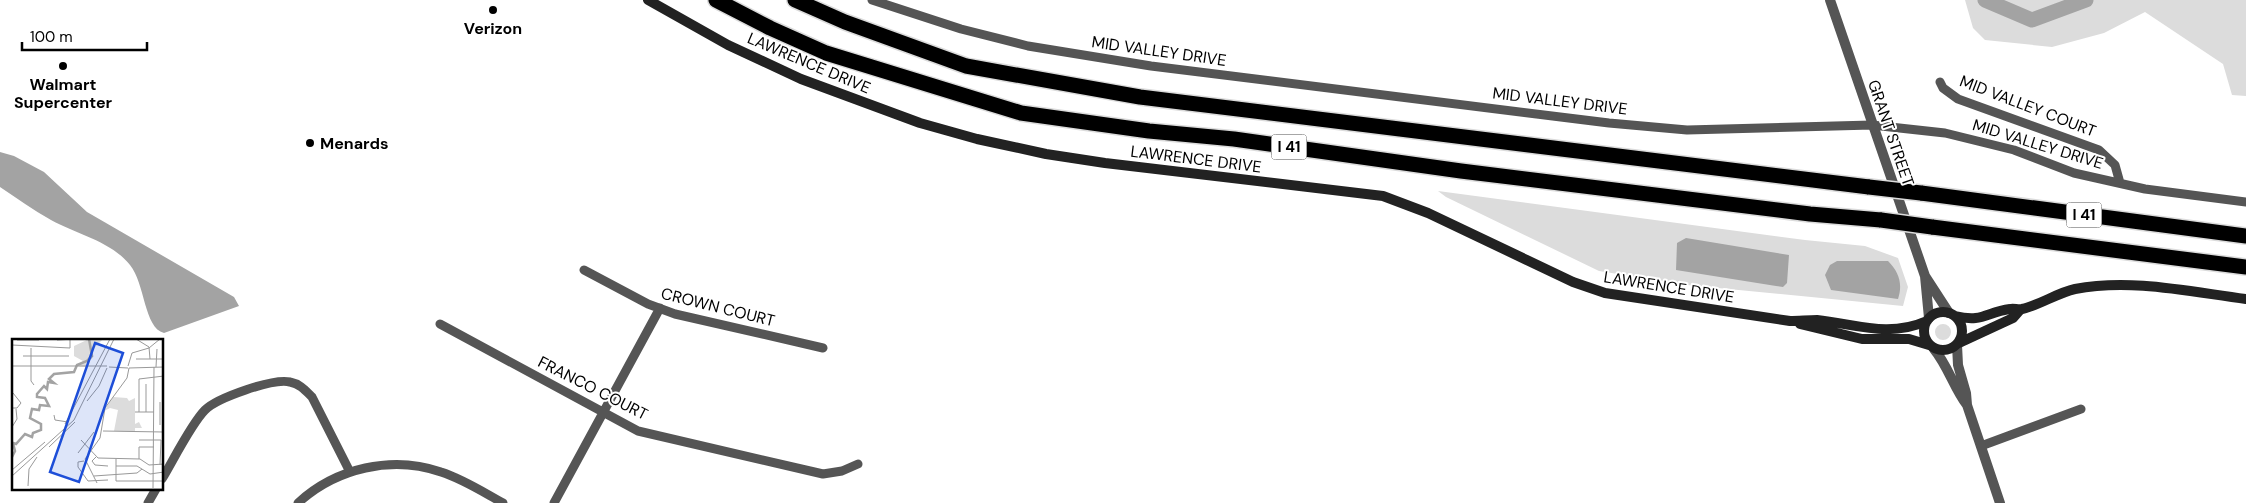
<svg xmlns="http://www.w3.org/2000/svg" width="2246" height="503" viewBox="0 0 2246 503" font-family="'DM Sans',sans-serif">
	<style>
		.green { fill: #dcdcdc }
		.water { fill: #a3a3a3 }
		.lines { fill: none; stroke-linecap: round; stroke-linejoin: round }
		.river { stroke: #a3a3a3; stroke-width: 15 }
		.motorway-casing { stroke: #dbdbdb; stroke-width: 18 }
		.minor { stroke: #555; stroke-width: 9 }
		.tertiary { stroke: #555; stroke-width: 10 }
		.secondary { stroke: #222; stroke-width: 10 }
		.motorway { stroke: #000; stroke-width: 15 }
		.motorway-bridge-casing { stroke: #dbdbdb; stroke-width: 18; stroke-linecap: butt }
		.motorway-bridge { stroke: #000; stroke-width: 15 }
		.poi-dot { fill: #000; stroke: #fff; stroke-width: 2 }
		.labels { text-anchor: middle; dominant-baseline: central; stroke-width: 4; stroke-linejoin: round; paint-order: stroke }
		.shield { fill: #fff; stroke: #4c4c4c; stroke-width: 1 }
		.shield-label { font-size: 15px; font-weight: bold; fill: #000 }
		.poi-label { font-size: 16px; font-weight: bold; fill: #000; stroke: #fff }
		.street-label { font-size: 16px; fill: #000; stroke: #fff }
		.inset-river { fill: none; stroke: #a3a3a3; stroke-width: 2.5 }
		.inset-road { fill: none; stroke: #999; stroke-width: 1 }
		.view { fill: #1d4ed8; fill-opacity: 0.15; stroke: #1d4ed8; stroke-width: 2.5 }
		.inset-edge { fill: none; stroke: #000; stroke-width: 2.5 }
	</style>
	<rect width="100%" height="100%" fill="#fff"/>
	<path class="green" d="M1965 0H2246V96L2232 95 2223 64 2145 12 2104 33 2052 47 1985 40 1973 28Z
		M1438 191 1805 240 1865 246 1898 258 1908 287 1903 306 1687 285 1599 271 1446 197Z
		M1935 332a8 8 0 1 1 16 0a8 8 0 1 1-16 0Z"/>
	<path class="water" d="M0 152 14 156 44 172 87 212 234 297 239 306 164 333C144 328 145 283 130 265 111 241 76 234 51 220 33 210 17 198 0 187Z
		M1686 238 1789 255 1787 283 1783 287 1776 286 1676 270 1677 243Z
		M1837 261H1888C1899 272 1903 284 1898 299L1831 290 1825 275 1830 265Z"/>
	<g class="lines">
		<path class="river" d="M1985 0 2032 20 2086 0"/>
		<g class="motorway-casing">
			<path id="motorway" d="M716 0 770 28 826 53 1021 113 1149 131 1234 139 1461 171 1810 214 1881 220
				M795 0 845 22 966 66 1140 97 1869 187
				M1921 193 2246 236
				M1932 227 2246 267"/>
		</g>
		<path class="minor" d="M872 0 961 29 1028 46 1151 66 1609 123 1687 130 1872 125 1945 133 2014 150 2074 173 2145 189 2246 202
			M1940 82 1943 88 1958 99 2099 150 2115 165 2120 183
			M584 270 648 304 675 314 823 348
			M440 324 638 431 823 474 842 471 858 464
			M1981 446 2081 409
			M162 479C173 461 191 424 205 410 217 398 273 378 290 382 300 384 305 390 312 397L350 472
			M148 503 156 489
			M298 503C336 468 392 455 441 472 463 479 483 492 503 503
			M554 503 660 308"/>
		<path class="tertiary" d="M1830 0 1925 276 1929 318
			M1925 276 1949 313
			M1957 345 1958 365 1966 393 1967 405 2000 503
			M1934 349C1948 366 1954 388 1967 405"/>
		<path class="secondary" d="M648 0 728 45 801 79 920 123 977 139 1046 154 1105 163 1383 196 1428 213 1573 282 1605 293 1790 321C1799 321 1808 320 1817 320 1856 324 1888 338 1927 321
			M1924 331a19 19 0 1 1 38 0a19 19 0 1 1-38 0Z
			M1955 316C1983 323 1986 312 2010 309 2014 308 2018 310 2022 309 2040 305 2057 293 2075 289 2131 278 2191 292 2246 299
			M1800 324 1862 339H1909L1929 345
			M1959 343 2013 318 2020 310"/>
		<use href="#motorway" class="motorway"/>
		<g class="motorway-bridge-casing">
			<path id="motorway-bridge" d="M1869 187 1921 193
				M1881 220 1932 227"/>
		</g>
		<use href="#motorway-bridge" class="motorway-bridge"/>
	</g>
	<g class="poi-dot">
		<circle cx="493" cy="10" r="5"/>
		<circle cx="63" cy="66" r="5"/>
		<circle cx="310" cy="143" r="5"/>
	</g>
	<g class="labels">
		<g class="shield">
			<rect x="1271.5" y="134.5" width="35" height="25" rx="4"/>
			<rect x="2066.5" y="202.5" width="35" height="25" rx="4"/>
		</g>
		<g class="shield-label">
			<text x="1289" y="147">I 41</text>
			<text x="2084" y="215">I 41</text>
		</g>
		<g class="poi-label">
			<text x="493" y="28">Verizon</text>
			<text x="63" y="84">Walmart<tspan x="63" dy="18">Supercenter</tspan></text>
			<text x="320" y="143" text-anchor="start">Menards</text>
		</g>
		<g class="street-label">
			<text transform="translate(1159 51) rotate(8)">MID VALLEY DRIVE</text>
			<text transform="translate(809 63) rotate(23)">LAWRENCE DRIVE</text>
			<text transform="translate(1560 101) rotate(7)">MID VALLEY DRIVE</text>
			<text transform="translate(2028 106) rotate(21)">MID VALLEY COURT</text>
			<text transform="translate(1891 133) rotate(71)">GRANT STREET</text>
			<text transform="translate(2038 144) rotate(17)">MID VALLEY DRIVE</text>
			<text transform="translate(1196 159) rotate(7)">LAWRENCE DRIVE</text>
			<text transform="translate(1669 287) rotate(9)">LAWRENCE DRIVE</text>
			<text transform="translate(718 307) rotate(14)">CROWN COURT</text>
			<text transform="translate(593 388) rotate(27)">FRANCO COURT</text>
		</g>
	</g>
	<g transform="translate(12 339)">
		<rect width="151" height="151" fill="#fff"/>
		<path d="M77 0H91L81 10 80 20 75 21 74 28 64 27 71 22 62 17V7ZM101 58 115 59 117 62 123 59V85L127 83 130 89H123V93L102 92 106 71 98 69 92 72Z" fill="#dcdcdc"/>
		<path class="inset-river" d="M0 118 3 112 1 104 4 105 13 95 20 98 21 94 29 91V85L18 79 20 70 27 71 28 66 37 67 33 59 25 58V55L32 47 35 50 36 43 42 44 37 40 42 35 62 33 65 26 75 22 80 17 77 0"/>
		<path class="inset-road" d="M124 0 137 8 138 20M5 1H27M45 1 63 0M0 6 58 9V1M19 9V42L22 46M11 17H57M124 20H152M0 27H95M116 27 120 14 137 9 148 0M97 28 116 29M144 28 145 10M117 29 152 28M134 45V73M0 56V0M75 62 87 47 95 29M148 63V86M0 69H5L9 64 1 54M123 73H142M127 73V40L152 37M42 76 43 81 56 83M53 85 98 0M0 88 5 80 4 70M91 92 152 93M69 101 86 119 128 120 137 126 152 125M127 101H149L148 126M37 108 63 83M66 114 82 93M84 118 80 122 83 126 96 127M104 120V142H152M127 120V108H142M72 122 66 123V128L76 142 96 141M104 127H125L138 135 152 133M0 131 33 103M0 137 62 81 102 0M82 137 125 134 130 130M85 144 73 120 88 99 93 69 115 39 117 29M16 147 17 130 25 118M141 149 142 28M18 150H152"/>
		<path class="view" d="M83 4 111 14 67 143 38 133Z"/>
		<rect width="151" height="151" class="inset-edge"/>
	</g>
	<path d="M22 42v8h125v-8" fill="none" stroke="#000000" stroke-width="2.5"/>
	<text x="30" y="42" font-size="15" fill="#000000" stroke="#ffffff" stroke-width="4" paint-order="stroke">100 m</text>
</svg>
